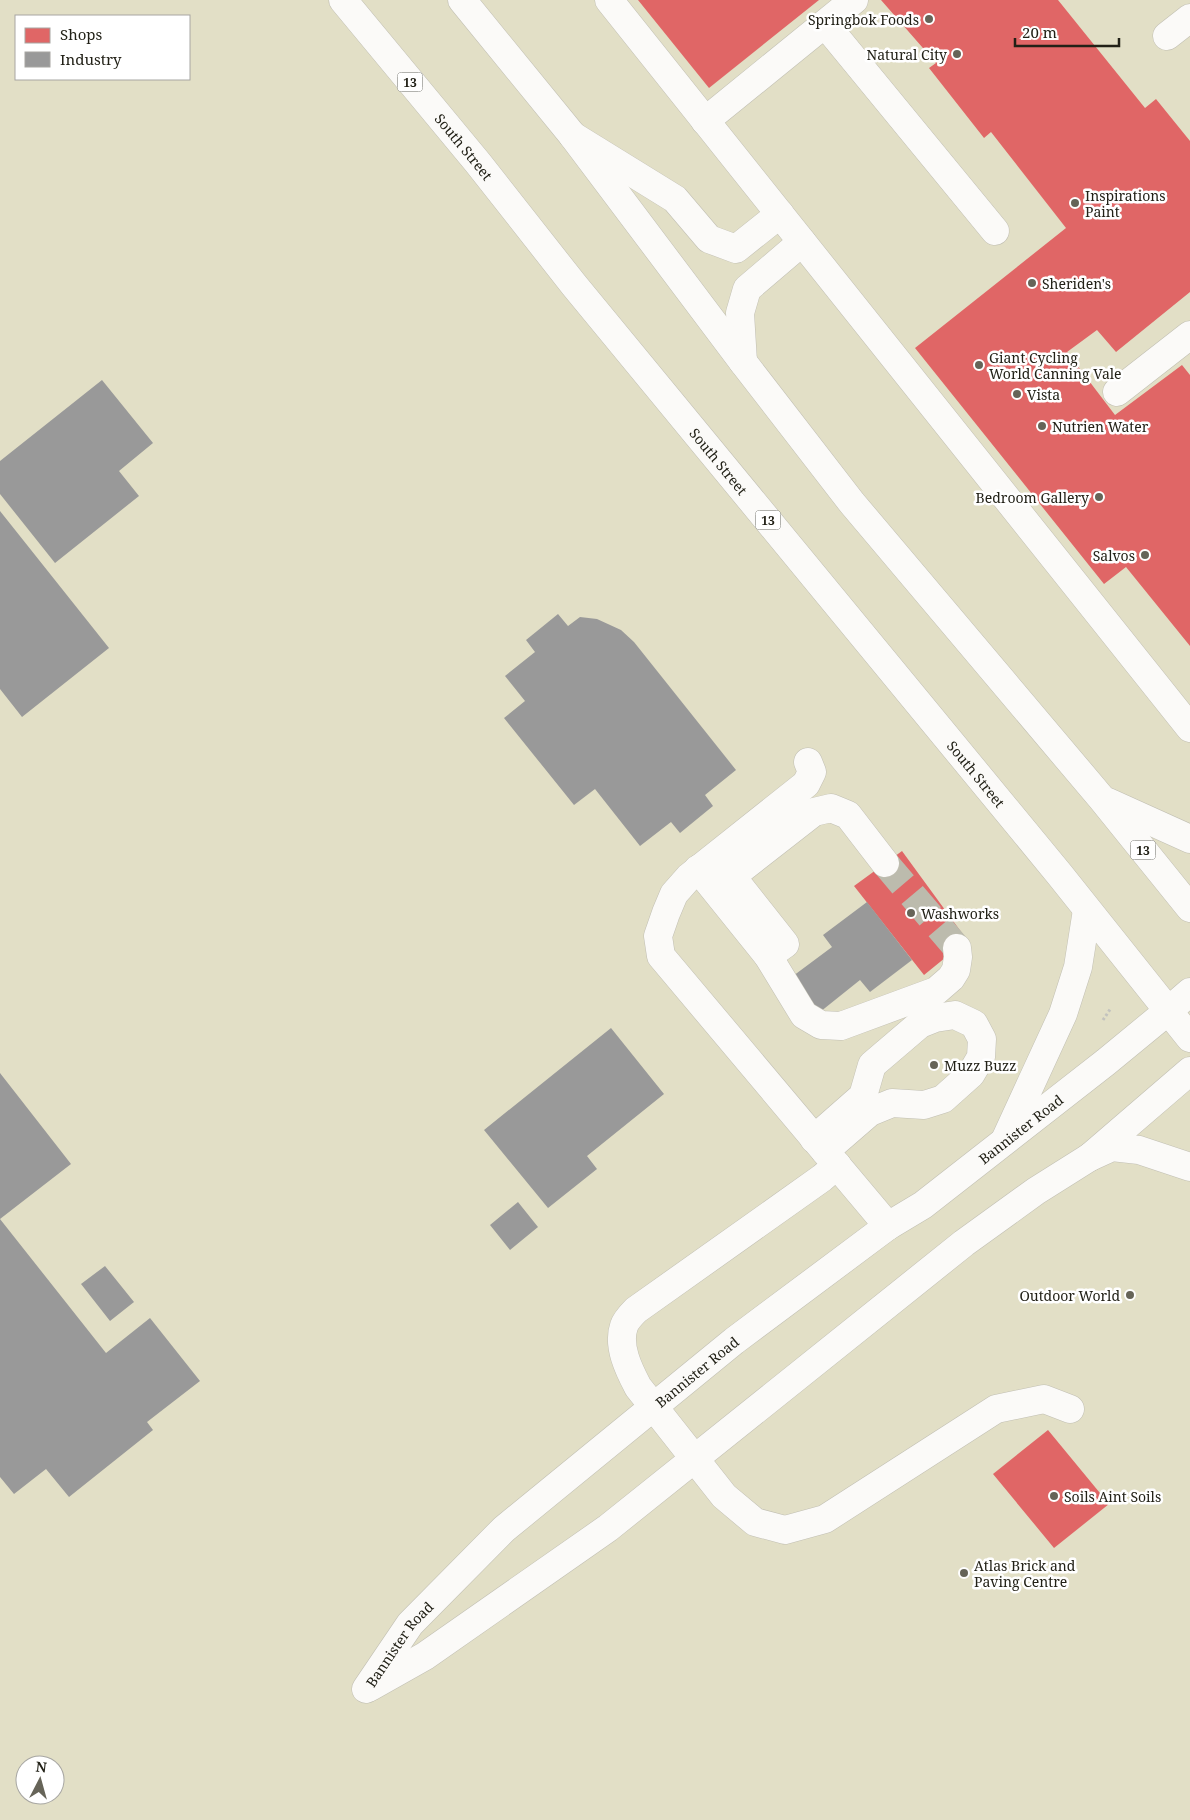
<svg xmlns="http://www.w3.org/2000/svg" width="1190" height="1820" viewBox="0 0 1190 1820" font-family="'Noto Serif',serif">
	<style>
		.built { fill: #e2dfc6; fill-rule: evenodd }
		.shops { fill: #e06666 }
		.industry { fill: #999 }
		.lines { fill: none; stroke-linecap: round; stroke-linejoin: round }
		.minor-tunnel { stroke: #bcbbad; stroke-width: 28; stroke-dasharray: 28 14; stroke-linecap: butt }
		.minor-casing { stroke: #c1bfb3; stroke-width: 29 }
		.major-casing { stroke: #c1bfb3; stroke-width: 29 }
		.path { stroke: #c3c3be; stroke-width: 3; stroke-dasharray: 2.5 2.5; stroke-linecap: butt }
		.minor { stroke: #fbfaf8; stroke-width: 28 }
		.major { stroke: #fbfaf8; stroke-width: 28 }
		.poi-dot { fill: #666458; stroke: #fff; stroke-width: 2 }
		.labels { text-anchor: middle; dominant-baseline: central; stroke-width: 5; stroke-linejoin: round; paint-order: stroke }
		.shield { fill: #fff; stroke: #64645d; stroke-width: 1 }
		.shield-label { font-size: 12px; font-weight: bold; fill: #222117 }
		.poi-label { font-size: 14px; fill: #222117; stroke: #fff; text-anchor: start }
		.street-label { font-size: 14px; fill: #222117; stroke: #fff }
	</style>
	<rect width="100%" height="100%" fill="#e3e1d2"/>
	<path class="built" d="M0 0H1190V1820H0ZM16 16H189V79H16ZM25 1765H55V1795H25Z"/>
	<path class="shops" d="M638 0H819L709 88Z
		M881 0H1058L1145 108 1156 99 1190 141V292L1116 352 1097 330 1067 352 1115 415 1182 365 1190 375V646L1126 567 1104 584 915 348 1066 228 991 132 984 138 929 68 936 63Z
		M902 851 967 940 924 975 854 886Z
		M1048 1430 1109 1504 1054 1548 993 1474Z"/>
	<path class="industry" d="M102 380 153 443 119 471 139 496 55 563 0 494V461Z
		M0 511 109 648 22 717 0 689Z
		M558 614 568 626 580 617 597 619 621 630 634 642 736 770 705 795 713 806 680 833 671 822 640 846 595 789 574 805 504 718 525 701 505 676 535 652 526 640Z
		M867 902 912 960 870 992 860 980 820 1012 793 976 832 947 823 935Z
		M611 1028 664 1094 587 1156 597 1169 548 1208 484 1130Z
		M0 1073 71 1164 0 1219Z
		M518 1202 538 1227 510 1250 490 1225Z
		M0 1219 106 1353 150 1318 200 1381 147 1422 153 1430 69 1497 46 1469 14 1494 0 1477Z
		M105 1266 134 1302 110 1321 81 1284Z"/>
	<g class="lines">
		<path class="minor-tunnel" d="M885 863 957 948"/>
		<g class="minor-casing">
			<g id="minor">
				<path d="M609 0 1190 728"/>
				<path d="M825 24 995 231"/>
				<path d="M1167 36 1190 18"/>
				<path d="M705 121 854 0"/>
				<path d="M573 136 675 199 709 239 736 249 780 214"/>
				<path d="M743 362 740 313 747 289 802 242"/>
				<path d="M1117 392 1190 335"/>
				<path d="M808 762 812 772 806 784 689 877 674 894 666 913 658 936 661 956 888 1226"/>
				<path d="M721 863 785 944 768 956"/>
				<path d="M698 869 768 956 804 1015 821 1025 841 1026 936 991 951 978 956 970 958 957 957 948"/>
				<path d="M732 876 814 812 831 808 848 815 885 863"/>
				<path d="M814 1139 863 1096 872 1065 920 1024 935 1018 955 1015 974 1024 982 1039 981 1057 971 1074 943 1099 924 1105 892 1103 870 1112 825 1151"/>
				<path d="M837 1165 822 1178 636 1310C632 1314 626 1320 624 1326 617 1346 629 1370 638 1387L724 1496 755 1522 785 1530 825 1519 996 1409 1044 1399 1070 1409"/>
				<path d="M370 1687 425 1656 608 1528 964 1243 1036 1191 1090 1157 1190 1071"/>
				<path id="s1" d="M366 1689 410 1624 504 1529 734 1341 888 1226 923 1205 1106 1062 1168 1011"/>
			</g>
		</g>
		<g class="major-casing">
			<g id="major">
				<path id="s2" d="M343 0 478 163 574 285 1060 875 1190 1038"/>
				<path d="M462 0 573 136 743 362 852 503 1102 799 1190 908"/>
				<path d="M1108 802 1190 839"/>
				<path d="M1168 1011 1190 992"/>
				<path d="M1005 1140 1063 1014 1078 967 1087 910"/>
				<path d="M1090 1157 1112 1147 1139 1150 1190 1167"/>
			</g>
		</g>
		<path class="path" d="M1103 1020 1111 1008"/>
		<use href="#minor" class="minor"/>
		<use href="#major" class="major"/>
	</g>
	<g class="poi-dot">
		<circle cx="929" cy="19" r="5"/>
		<circle cx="957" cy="54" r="5"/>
		<circle cx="1075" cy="203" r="5"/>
		<circle cx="1032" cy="283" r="5"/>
		<circle cx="979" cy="365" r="5"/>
		<circle cx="1017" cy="394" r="5"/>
		<circle cx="1042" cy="426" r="5"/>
		<circle cx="1099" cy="497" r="5"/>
		<circle cx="1145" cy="555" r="5"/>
		<circle cx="911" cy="913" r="5"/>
		<circle cx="934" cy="1065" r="5"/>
		<circle cx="1130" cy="1295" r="5"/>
		<circle cx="1054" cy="1496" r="5"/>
		<circle cx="964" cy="1573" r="5"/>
	</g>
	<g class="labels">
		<g class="shield">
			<rect x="397.5" y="72.5" width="25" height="19" rx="4"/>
			<rect x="755.5" y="510.5" width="25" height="19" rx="4"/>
			<rect x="1130.5" y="840.5" width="25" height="19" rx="4"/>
		</g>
		<g class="shield-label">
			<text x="410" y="82">13</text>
			<text x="768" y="520">13</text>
			<text x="1143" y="850">13</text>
		</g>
		<g class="poi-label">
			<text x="919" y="19" text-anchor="end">Springbok Foods</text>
			<text x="947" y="54" text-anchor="end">Natural City</text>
			<text x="1085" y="195">Inspirations<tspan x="1085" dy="16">Paint</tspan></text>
			<text x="1042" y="283">Sheriden's</text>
			<text x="989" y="357">Giant Cycling<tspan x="989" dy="16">World Canning Vale</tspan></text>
			<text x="1027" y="394">Vista</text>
			<text x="1052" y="426">Nutrien Water</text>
			<text x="1089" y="497" text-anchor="end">Bedroom Gallery</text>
			<text x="1135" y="555" text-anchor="end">Salvos</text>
			<text x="921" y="913">Washworks</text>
			<text x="944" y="1065">Muzz Buzz</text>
			<text x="1120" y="1295" text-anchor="end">Outdoor World</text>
			<text x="1064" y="1496">Soils Aint Soils</text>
			<text x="974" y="1565">Atlas Brick and<tspan x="974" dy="16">Paving Centre</tspan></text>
		</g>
		<g class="street-label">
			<text stroke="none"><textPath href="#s2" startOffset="190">South Street</textPath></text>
			<text stroke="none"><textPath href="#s2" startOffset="595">South Street</textPath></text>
			<text stroke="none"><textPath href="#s2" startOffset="1000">South Street</textPath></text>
			<text stroke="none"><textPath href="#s1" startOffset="866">Bannister Road</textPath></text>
			<text stroke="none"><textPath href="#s1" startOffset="461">Bannister Road</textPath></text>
			<text stroke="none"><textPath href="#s1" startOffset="56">Bannister Road</textPath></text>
		</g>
	</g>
	<rect x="15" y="15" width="175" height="65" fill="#ffffff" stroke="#a7a6a2"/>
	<rect x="25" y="28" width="25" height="15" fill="#e06666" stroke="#a7a6a2"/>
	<text x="60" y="40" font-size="15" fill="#222117">Shops</text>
	<rect x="25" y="52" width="25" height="15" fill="#999999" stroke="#a7a6a2"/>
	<text x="60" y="65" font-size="15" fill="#222117">Industry</text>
	<g transform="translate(40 1780) rotate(6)"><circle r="24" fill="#ffffff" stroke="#a7a6a2"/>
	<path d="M0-4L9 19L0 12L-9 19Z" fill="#666458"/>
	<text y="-8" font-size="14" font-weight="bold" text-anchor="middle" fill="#222117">N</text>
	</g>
	<path d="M1015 38v8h104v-8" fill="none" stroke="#222117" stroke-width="2.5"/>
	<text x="1022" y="38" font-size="15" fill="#222117" stroke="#ffffff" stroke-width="4" paint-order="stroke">20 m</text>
</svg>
